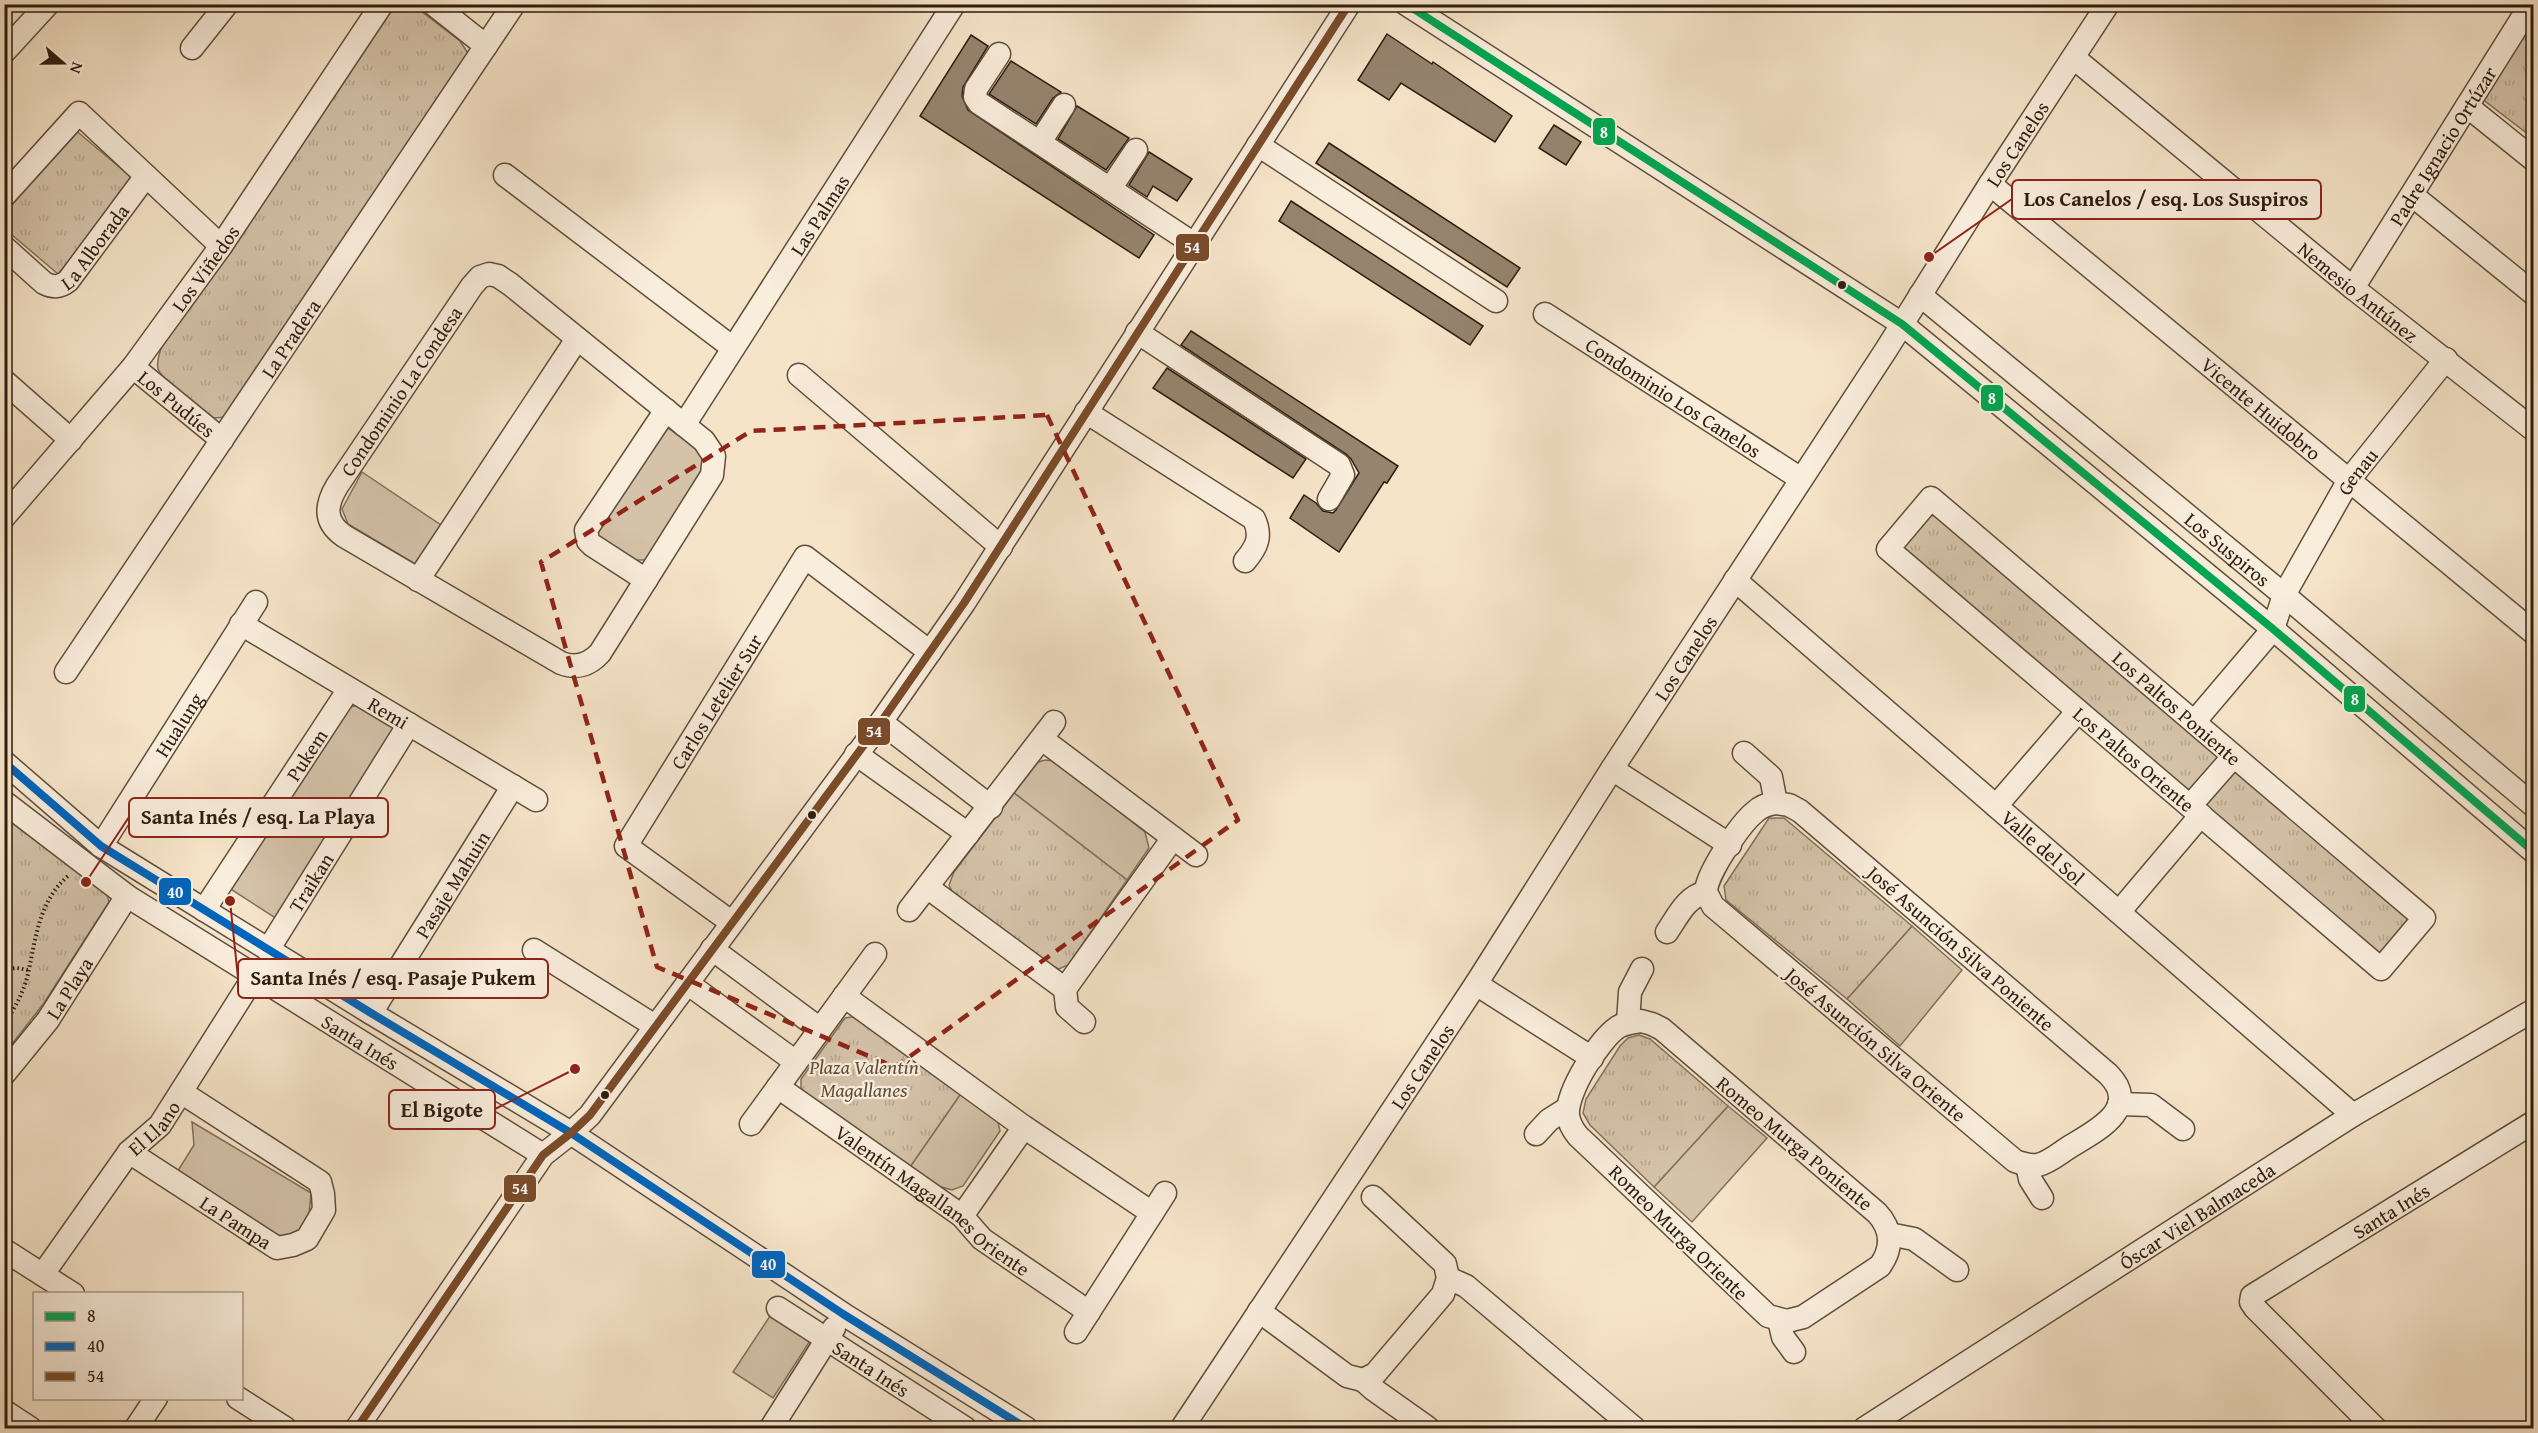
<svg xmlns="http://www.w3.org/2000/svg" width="2538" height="1433" viewBox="0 0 2538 1433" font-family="'Gentium Book Plus',serif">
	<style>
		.grass { fill: #d4c2a9; stroke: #81705b; stroke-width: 1.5 }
		.park { fill: url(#park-tufts); stroke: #81705b; stroke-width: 1.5 }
		.building { fill: #96846f; stroke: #2e1d0d; stroke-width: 1.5 }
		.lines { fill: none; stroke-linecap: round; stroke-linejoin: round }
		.minor-casing { stroke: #604f3c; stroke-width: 25 }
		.path { stroke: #2e1d0d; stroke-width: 4; stroke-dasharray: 1.5 3; stroke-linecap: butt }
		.minor { stroke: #f9eddc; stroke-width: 22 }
		.bus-1-casing { stroke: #f9eddc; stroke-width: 12 }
		.bus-2-casing { stroke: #f9eddc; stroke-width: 12 }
		.bus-3-casing { stroke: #f9eddc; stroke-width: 12 }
		.bus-1 { stroke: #00a651; stroke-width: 8 }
		.bus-2 { stroke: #0065bd; stroke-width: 8 }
		.bus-3 { stroke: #7a4b2a; stroke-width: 8 }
		.marked { fill: none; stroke: #8f2418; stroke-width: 4.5; stroke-dasharray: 12 8; stroke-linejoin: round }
		.bus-dot { fill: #2e1d0d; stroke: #f9eddc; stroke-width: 2 }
		.labels { text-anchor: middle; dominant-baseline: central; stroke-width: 4.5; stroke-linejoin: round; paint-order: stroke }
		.street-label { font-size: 20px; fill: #2e1d0d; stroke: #f9eddc }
		.park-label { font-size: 20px; font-style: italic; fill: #604f3c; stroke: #f9eddc }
		.leader { fill: none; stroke: #8f2418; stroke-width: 2 }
		.callout-dot { fill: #8f2418; stroke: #f9eddc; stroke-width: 2 }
		.callout { fill: #f9eddc; stroke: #8f2418; stroke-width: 2 }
		.callout-label { font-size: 21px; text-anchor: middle; font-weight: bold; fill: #2e1d0d }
		.line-badge { stroke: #f9eddc; stroke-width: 2 }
		.badge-label { font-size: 16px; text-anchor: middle; font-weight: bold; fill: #fff }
	</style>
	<defs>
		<pattern id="park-tufts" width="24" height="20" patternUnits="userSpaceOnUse" patternTransform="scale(1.5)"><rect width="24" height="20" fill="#d4c2a9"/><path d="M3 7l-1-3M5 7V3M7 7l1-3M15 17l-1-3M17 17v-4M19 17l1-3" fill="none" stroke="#b6a690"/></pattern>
	</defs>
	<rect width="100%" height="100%" fill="#f6e4c9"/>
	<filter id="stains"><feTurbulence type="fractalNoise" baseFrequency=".00333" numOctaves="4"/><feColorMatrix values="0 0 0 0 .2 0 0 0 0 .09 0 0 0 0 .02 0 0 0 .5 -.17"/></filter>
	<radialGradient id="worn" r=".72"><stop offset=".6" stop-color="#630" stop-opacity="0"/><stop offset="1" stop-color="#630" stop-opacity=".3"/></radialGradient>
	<path class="grass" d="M665 426 699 450 704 456 702 473 646 560H633L593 535Z
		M362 472 441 525 417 565 348 524 342 509Z
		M358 705 396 726 277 919 226 886 347 708Z
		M1045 760 1055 761 1145 832 1149 848 1127 880 1014 793 1038 762Z
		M1912 926 1962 970 1900 1046 1847 999Z
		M964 1089 997 1118 1000 1131 963 1186 952 1190 938 1186 910 1167Z
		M1728 1106 1767 1138 1692 1222 1654 1187Z
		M192 1122 311 1193 309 1215 303 1233 283 1240 174 1177 194 1145Z
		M770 1316 810 1341 773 1398 733 1372Z"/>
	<path class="park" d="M396 5H413L460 41 471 58 225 417C219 418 212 419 206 415 196 409 162 379 158 369 156 361 160 353 162 345L392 6Z
		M2533 16V138L2481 98Z
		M74 129 136 181 58 274 5 229V213Z
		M1925 514 1943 518 2408 912 2409 926 2379 955 1901 553 1905 536Z
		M1014 793 1127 880 1068 965 1059 969 1048 965 954 896 949 885 954 872Z
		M5 815 104 884 109 902 44 1003 5 1053Z
		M1769 818H1784L1912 926 1847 999 1726 900 1724 886Z
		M858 1016 964 1089 910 1167 801 1092V1079L845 1018Z
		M1639 1035 1650 1039 1728 1106 1654 1187 1590 1125 1583 1113 1586 1099 1620 1046 1628 1038Z"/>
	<path class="building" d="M1387 34 1432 64 1433 62 1512 116 1495 142 1401 83 1389 100 1358 80Z
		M971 35 988 46 963 87 962 96 968 110 1154 235 1139 258 920 116Z
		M1011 61 1061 92 1053 98 1036 124 989 94Z
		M1077 106 1129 138 1106 170 1058 139Z
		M1554 125 1581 142 1566 165 1539 148Z
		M1329 143 1520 268 1507 287 1316 163Z
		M1149 152 1192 179 1177 201 1153 186 1147 197 1129 185Z
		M1291 201 1483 326 1470 345 1279 221Z
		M1191 331 1398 466 1387 483 1384 482 1339 552 1290 518 1304 495 1316 503 1323 511 1333 513 1336 510 1359 473 1351 459 1346 454 1181 345Z
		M1167 368 1306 459 1293 478 1153 388Z"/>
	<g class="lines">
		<g class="minor-casing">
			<g id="minor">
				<path d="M433 4 486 46"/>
				<path d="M1406 4 1902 324 2273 629 2534 852"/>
				<path d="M192 48 227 4"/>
				<path d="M4 52 48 4"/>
				<path d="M999 54 976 89 975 97 979 103 1194 244"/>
				<path id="s1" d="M2074 58 2353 288 2534 430"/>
				<path d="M2467 106 2534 160"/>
				<path d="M1040 142 1064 105"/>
				<path d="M1258 145 1496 301"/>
				<path d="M505 175 733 348"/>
				<path id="s2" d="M1990 184 2534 633"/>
				<path d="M1110 189 1136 150"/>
				<path d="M2412 195 2534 294"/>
				<path d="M4 196 79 113 221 246"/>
				<path id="s3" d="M4 247 44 283C54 288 60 287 68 281L146 176"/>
				<path d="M489 274 498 276 510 284 704 441 714 456 712 475 600 653C589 665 576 669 561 663L344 536C324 522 325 506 337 486L472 286 480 277Z"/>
				<path id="s4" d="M2353 288 2531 4"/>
				<path id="s5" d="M1920 295 2284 595 2534 806"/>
				<path id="s6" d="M1545 314 1801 479"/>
				<path d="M1137 332 1339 465 1343 475 1329 499"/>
				<path id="s7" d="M133 367 222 440"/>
				<path d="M799 375 1001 547"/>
				<path d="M4 381 71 440"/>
				<path d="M1086 412 1254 519C1262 536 1257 547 1245 561"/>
				<path id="s8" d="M684 425 954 4"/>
				<path d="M1931 498 2424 918 2381 969 1888 549Z"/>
				<path id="s9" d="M4 517 133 367 221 246 382 4"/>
				<path d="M418 580 577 339"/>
				<path d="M646 580 592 545 588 541 586 530 666 410"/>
				<path id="s10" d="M1735 580 2353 1115"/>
				<path id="s11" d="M241 624 536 800"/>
				<path id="s12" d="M66 672 514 4"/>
				<path id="s13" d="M2195 721 2273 629 2284 595 2349 480 2446 359"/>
				<path d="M881 722 991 807"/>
				<path d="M1042 739 1196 855"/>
				<path d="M1744 753 1771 777 1776 803"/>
				<path d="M856 754 968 834"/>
				<path d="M4 762 101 846 371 1013 571 1133 843 1314 1026 1428"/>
				<path d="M1612 769 1730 845"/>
				<path id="s14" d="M4 802 127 896 543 1155"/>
				<path d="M1776 803 1789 805 1800 811 2108 1074C2142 1108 2096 1131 2071 1146 2061 1152 2050 1162 2038 1165 2030 1166 2023 1164 2015 1161L1713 906 1706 892C1706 874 1741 823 1755 812 1761 806 1768 804 1776 803Z"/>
				<path d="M1996 806 2078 711"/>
				<path d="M2190 806 2233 757"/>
				<path id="s15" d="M101 846 256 602"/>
				<path d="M927 887 1065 989"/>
				<path id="s16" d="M204 910 349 689"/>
				<path d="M909 910 1054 722"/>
				<path d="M2119 912 2201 815"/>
				<path id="s17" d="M731 922 626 846 805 557 930 652"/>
				<path d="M1667 932C1678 916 1686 897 1706 892"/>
				<path d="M712 949 820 1029"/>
				<path id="s18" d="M268 950 409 724"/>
				<path d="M534 950 655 1026"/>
				<path d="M687 983 796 1062"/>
				<path d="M1476 984 1592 1058"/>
				<path d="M1065 989 1173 838"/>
				<path d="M1065 989 1067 1007 1084 1022"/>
				<path d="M844 996 1024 1127 1152 1213"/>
				<path id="s19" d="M371 1013 513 786"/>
				<path d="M1641 1021 1652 1024 1662 1029 1877 1213C1892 1229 1893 1248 1880 1266L1803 1317 1787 1321 1768 1316 1578 1136C1573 1130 1569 1123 1568 1115 1566 1092 1599 1040 1618 1027 1625 1023 1633 1022 1641 1021Z"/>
				<path d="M1628 1023 1630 992 1642 969"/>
				<path id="s20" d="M4 1074 48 1020 127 896"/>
				<path id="s21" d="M778 1087 962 1216 982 1239 1089 1312"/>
				<path d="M2119 1104 2151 1105 2183 1129"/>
				<path d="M751 1124 875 954"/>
				<path d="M1536 1134 1549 1120 1568 1108"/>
				<path id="s22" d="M129 1152 277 1248 293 1245 307 1239 324 1210 323 1194 320 1182 181 1092"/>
				<path d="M2027 1165 2030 1179 2042 1198"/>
				<path d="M962 1216 1024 1127"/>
				<path d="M1889 1234 1914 1239 1957 1270"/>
				<path d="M4 1250 73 1294"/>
				<path id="s23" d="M43 1274 129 1152 160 1125 255 975"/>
				<path d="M1448 1278 1466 1286 1634 1428"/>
				<path id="s24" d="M778 1308 965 1428"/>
				<path d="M1259 1311 1347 1376 1363 1380 1375 1374 1443 1294 1448 1278 1445 1264 1373 1197"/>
				<path d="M1779 1320 1783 1337 1794 1352"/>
				<path d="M1076 1332 1165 1193"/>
				<path d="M1363 1380 1373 1389 1428 1428"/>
				<path d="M238 1398 285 1428"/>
				<path d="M4 1411 30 1428"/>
				<path d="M136 1428 156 1398"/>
				<path d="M357 1428 543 1155 571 1133 590 1115 881 722 964 603 1349 4"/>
				<path d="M771 1428 834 1328"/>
				<path id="s25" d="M1182 1428 1476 984 1612 769 1886 350 1990 184 2108 4"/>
				<path id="s26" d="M1865 1428 2353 1115 2534 1010"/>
				<path id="s27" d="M2375 1428 2255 1308 2251 1302 2252 1296 2534 1122"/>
			</g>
		</g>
		<path class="path" d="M4 853 8 833
			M4 969 17 968 28 970
			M4 1024C14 1010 22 995 27 978 36 941 37 903 68 876"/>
		<use href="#minor" class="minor"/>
		<g class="bus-1-casing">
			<path id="bus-1" d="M1406 4 1902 324 2273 629 2534 852"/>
		</g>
		<g class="bus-2-casing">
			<path id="bus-2" d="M4 762 101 846 371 1013 571 1133 843 1314 1026 1428"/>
		</g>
		<g class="bus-3-casing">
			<path id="bus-3" d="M357 1428 543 1155 571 1133 590 1115 881 722 964 603 1349 4"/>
		</g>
		<use href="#bus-1" class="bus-1"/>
		<use href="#bus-2" class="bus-2"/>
		<use href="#bus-3" class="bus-3"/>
	</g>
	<path class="marked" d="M1047 415 1238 820 895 1067 657 967 541 562 751 431Z"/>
	<g class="bus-dot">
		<circle cx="1842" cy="285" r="5"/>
		<circle cx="812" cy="815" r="5"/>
		<circle cx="605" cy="1095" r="5"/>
	</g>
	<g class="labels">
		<g class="street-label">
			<text stroke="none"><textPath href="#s25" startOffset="1532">Los Canelos</textPath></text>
			<text stroke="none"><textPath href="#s4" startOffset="168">Padre Ignacio Ortúzar</textPath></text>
			<text stroke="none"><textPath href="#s8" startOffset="250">Las Palmas</textPath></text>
			<text stroke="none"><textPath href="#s3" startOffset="123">La Alborada</textPath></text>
			<text stroke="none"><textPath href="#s9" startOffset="320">Los Viñedos</textPath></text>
			<text stroke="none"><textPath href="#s1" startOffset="368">Nemesio Antúnez</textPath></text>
			<text stroke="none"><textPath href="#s12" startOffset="402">La Pradera</textPath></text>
			<text transform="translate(401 391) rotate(-56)">Condominio La Condesa</text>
			<text stroke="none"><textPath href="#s6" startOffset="153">Condominio Los Canelos</textPath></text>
			<text stroke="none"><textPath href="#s7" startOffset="57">Los Pudúes</textPath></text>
			<text stroke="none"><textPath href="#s2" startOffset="352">Vicente Huidobro</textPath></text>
			<text stroke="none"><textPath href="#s13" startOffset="300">Genau</textPath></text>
			<text stroke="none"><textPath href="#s5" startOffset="399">Los Suspiros</textPath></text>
			<text stroke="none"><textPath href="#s25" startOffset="920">Los Canelos</textPath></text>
			<text stroke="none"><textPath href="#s17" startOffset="300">Carlos Letelier Sur</textPath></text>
			<text transform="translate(2177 708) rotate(41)">Los Paltos Poniente</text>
			<text stroke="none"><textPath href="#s11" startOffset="172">Remi</textPath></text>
			<text stroke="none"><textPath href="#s15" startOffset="144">Hualung</textPath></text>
			<text stroke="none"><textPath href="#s16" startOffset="186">Pukem</textPath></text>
			<text transform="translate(2134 759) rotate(40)">Los Paltos Oriente</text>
			<text stroke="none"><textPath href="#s10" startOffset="408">Valle del Sol</textPath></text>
			<text stroke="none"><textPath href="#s18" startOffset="80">Traikan</textPath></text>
			<text stroke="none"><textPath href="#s19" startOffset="152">Pasaje Mahuin</textPath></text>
			<text transform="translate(1961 948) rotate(41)">José Asunción Silva Poniente</text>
			<text stroke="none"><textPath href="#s20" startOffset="108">La Playa</textPath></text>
			<text stroke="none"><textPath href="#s14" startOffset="430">Santa Inés</textPath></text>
			<text transform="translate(1876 1044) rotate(40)">José Asunción Silva Oriente</text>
			<text stroke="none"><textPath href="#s25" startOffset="434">Los Canelos</textPath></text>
			<text stroke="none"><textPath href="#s23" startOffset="184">El Llano</textPath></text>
			<text transform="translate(1795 1143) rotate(40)">Romeo Murga Poniente</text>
			<text stroke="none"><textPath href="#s21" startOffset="192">Valentín Magallanes Oriente</textPath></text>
			<text stroke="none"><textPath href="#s27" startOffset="346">Santa Inés</textPath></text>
			<text stroke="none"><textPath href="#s26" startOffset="394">Óscar Viel Balmaceda</textPath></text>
			<text stroke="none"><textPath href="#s22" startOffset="128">La Pampa</textPath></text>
			<text transform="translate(1679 1232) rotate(44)">Romeo Murga Oriente</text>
			<text stroke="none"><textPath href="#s24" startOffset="111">Santa Inés</textPath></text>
		</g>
		<g class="park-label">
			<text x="864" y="1066">Plaza Valentín<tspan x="864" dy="23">Magallanes</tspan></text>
		</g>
	</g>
	<path class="leader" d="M1929 257L2012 199M86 882L129 817M230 901L238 978M575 1069L495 1109"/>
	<g class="callout-dot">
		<circle cx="1929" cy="257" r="6"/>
		<circle cx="86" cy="882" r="6"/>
		<circle cx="230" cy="901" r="6"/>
		<circle cx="575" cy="1069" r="6"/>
	</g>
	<g class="callout">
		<rect x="2012" y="180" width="309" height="39" rx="6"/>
		<rect x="129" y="798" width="259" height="39" rx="6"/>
		<rect x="238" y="959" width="310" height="39" rx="6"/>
		<rect x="389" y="1090" width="106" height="39" rx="6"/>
	</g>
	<g class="callout-label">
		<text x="2166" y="206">Los Canelos / esq. Los Suspiros</text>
		<text x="258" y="824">Santa Inés / esq. La Playa</text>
		<text x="393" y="985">Santa Inés / esq. Pasaje Pukem</text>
		<text x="442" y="1117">El Bigote</text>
	</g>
	<g class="line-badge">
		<rect x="1592" y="117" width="24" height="29" rx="6" fill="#00a651"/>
		<rect x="1175" y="233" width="35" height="29" rx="6" fill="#7a4b2a"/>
		<rect x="1980" y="384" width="24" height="28" rx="6" fill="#00a651"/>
		<rect x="2343" y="685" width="23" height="28" rx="6" fill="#00a651"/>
		<rect x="857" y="717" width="34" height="29" rx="6" fill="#7a4b2a"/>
		<rect x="158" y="877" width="34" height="29" rx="6" fill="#0065bd"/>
		<rect x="503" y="1174" width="34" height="29" rx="6" fill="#7a4b2a"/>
		<rect x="751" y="1250" width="35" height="29" rx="6" fill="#0065bd"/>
	</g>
	<g class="badge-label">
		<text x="1604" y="138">8</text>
		<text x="1192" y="253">54</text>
		<text x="1992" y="404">8</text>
		<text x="2355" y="705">8</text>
		<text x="874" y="737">54</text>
		<text x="175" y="898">40</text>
		<text x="520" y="1194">54</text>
		<text x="768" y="1270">40</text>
	</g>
	<rect width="2538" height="1433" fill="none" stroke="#f6e4c9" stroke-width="24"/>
	<rect x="6" y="6" width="2526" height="1421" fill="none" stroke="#2e1d0d" stroke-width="3"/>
	<rect x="12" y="12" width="2514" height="1409" fill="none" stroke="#2e1d0d" stroke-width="1.5"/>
	<rect x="33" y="1292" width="210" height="108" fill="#f9eddc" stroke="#a89a89" stroke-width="1.5"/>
	<rect x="45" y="1312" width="30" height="9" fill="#00a651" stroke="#a89a89" stroke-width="1.5"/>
	<text x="87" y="1322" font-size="18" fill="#2e1d0d">8</text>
	<rect x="45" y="1342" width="30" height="9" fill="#0065bd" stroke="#a89a89" stroke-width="1.5"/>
	<text x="87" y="1352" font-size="18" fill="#2e1d0d">40</text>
	<rect x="45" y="1372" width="30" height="9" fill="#7a4b2a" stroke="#a89a89" stroke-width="1.5"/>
	<text x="87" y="1382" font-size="18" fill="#2e1d0d">54</text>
	<g transform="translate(63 63) rotate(110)" stroke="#f9eddc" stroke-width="4.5" paint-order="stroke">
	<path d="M0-4.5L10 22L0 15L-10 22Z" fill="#2e1d0d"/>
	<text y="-9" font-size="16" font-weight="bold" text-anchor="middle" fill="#2e1d0d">N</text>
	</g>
	<rect width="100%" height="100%" filter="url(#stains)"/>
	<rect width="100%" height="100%" fill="url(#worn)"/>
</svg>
